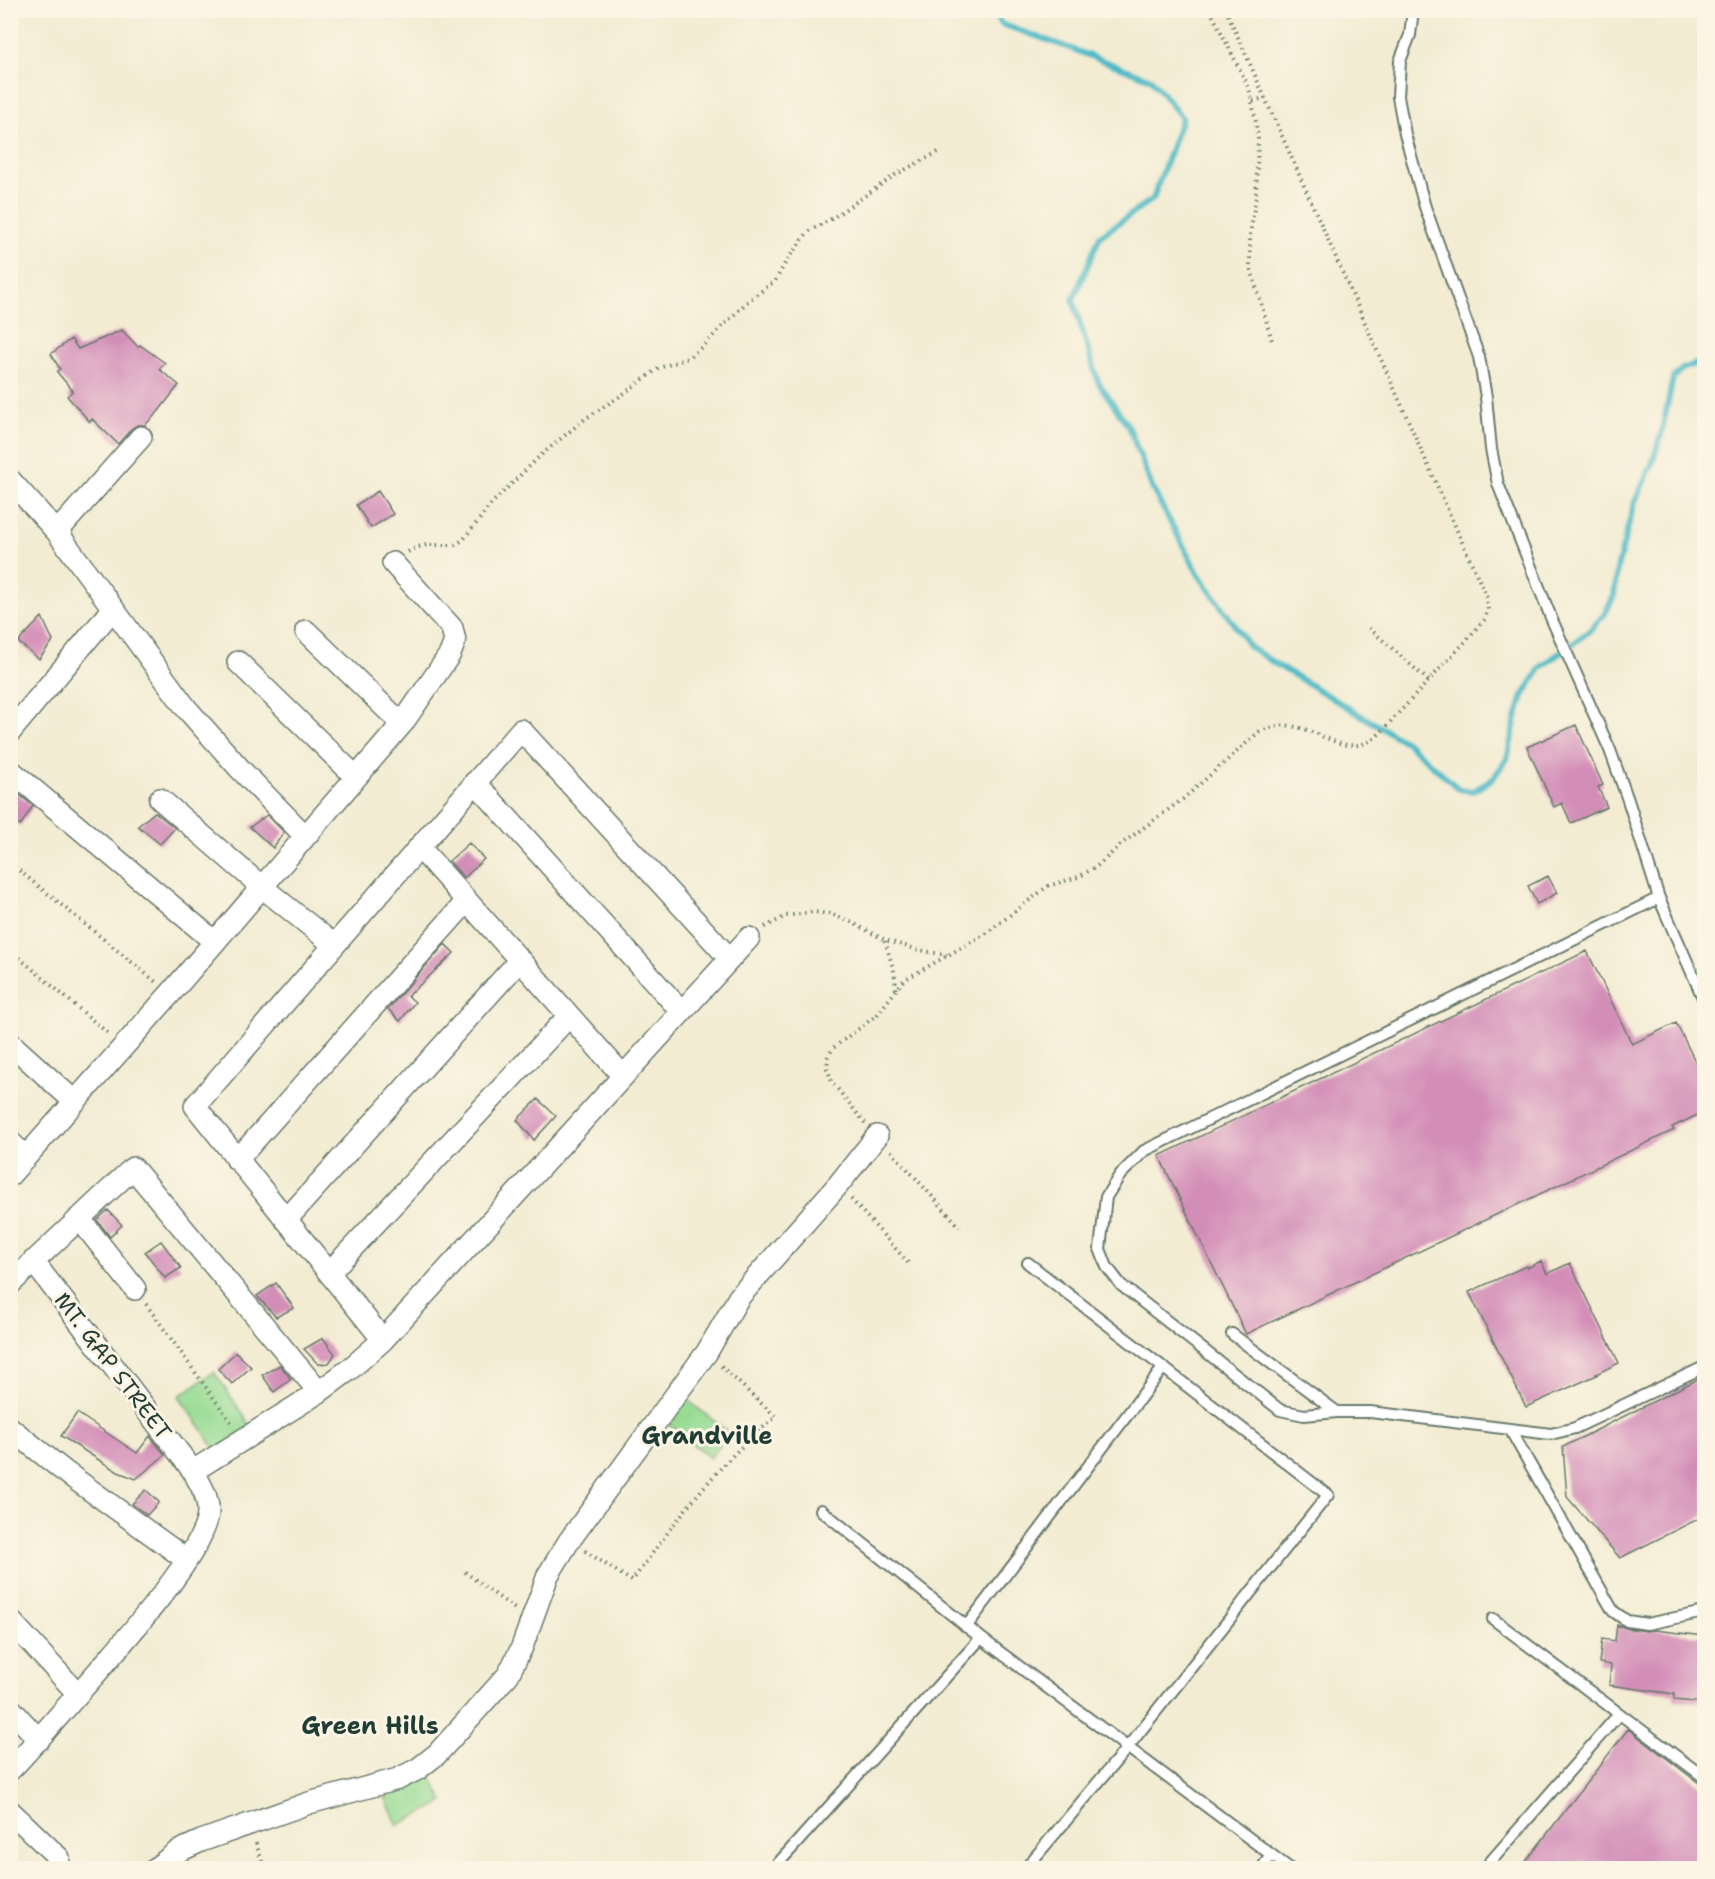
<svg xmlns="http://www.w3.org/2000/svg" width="1715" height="1879" viewBox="0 0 1715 1879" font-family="'Shantell Sans',sans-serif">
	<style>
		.green { fill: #98dc94; stroke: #5c8c64; stroke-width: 1.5 }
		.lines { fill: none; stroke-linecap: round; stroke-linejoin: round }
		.stream { stroke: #4cbac6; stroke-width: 6 }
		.building { fill: #d38eb8 }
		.service-casing { stroke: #697a6c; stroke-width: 14 }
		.minor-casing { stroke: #697a6c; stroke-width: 24 }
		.path { stroke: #697a6c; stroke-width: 4; stroke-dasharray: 1.5 4.5; stroke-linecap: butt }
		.service { stroke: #fff; stroke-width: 10 }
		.minor { stroke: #fff; stroke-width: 21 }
		.labels { text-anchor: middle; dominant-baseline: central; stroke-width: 6; stroke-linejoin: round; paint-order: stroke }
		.street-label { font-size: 22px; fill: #1f3d34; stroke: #fcf5e5 }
		.neighbourhood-label { font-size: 24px; font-weight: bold; fill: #1f3d34; stroke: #fcf5e5 }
	</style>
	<rect width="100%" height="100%" fill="#fcf5e5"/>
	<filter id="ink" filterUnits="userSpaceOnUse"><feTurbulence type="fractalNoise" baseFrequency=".0167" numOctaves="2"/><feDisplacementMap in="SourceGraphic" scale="12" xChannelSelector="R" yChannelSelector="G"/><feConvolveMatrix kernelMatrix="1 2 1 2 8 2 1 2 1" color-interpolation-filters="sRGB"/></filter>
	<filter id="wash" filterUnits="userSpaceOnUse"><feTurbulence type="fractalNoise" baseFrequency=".008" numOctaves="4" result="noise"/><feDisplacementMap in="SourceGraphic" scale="24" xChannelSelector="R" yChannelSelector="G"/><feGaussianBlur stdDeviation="1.35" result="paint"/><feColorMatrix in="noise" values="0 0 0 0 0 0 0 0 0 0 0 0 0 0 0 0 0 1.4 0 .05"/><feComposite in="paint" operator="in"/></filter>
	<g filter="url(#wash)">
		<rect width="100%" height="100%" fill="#f3ecd3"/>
		<path class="green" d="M214 1372 251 1426 216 1450 179 1396Z
			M684 1397 729 1433 710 1458 664 1421Z
			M430 1775 444 1802 398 1825 385 1797Z"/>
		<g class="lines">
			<path class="stream" d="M994 10 1001 24 1072 49 1151 79 1182 118 1153 199 1100 236 1073 300 1098 382 1129 427 1153 490 1199 575 1250 647 1277 665 1407 743 1459 789 1474 791 1494 777 1507 759 1516 718 1523 696 1541 667 1588 632 1604 615 1614 596 1617 569 1634 504 1652 464 1661 435 1673 378 1682 369 1701 362 1704 363"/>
		</g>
		<g id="blocks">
			<path class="building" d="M122 330 138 347 140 345 165 363 159 369 179 385 158 412 145 425H138L132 428 118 444 92 419 90 422 67 396 73 391 57 372 60 369 51 354 71 339 78 349Z
				M378 491 393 514 371 528 356 505Z
				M42 617 53 641 39 659 18 642Z
				M1576 725 1603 785 1598 787 1607 807 1571 823 1562 803 1554 807 1527 747Z
				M10 787 33 806 20 826 10 818Z
				M155 812 175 828 160 844 138 826Z
				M267 815 284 832 273 848 250 827Z
				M469 843 484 859 464 878 449 861Z
				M1548 876 1557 893 1537 904 1528 886Z
				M445 944 454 953 408 996 415 1002 400 1021 388 1009Z
				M1587 951 1632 1044 1676 1023 1704 1079V1112L1672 1127 1674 1130 1246 1334 1159 1156Z
				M538 1099 556 1116 534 1140 517 1120Z
				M108 1210 122 1225 110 1237 97 1220Z
				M161 1241 181 1268 165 1278 145 1252Z
				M1541 1261 1547 1274 1570 1263 1619 1363 1596 1374 1597 1375 1526 1407 1469 1292 1526 1266 1527 1268Z
				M276 1283 294 1308 276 1317 257 1296Z
				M323 1338 335 1354 329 1363 318 1364 304 1349Z
				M236 1352 251 1367 232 1384 218 1369Z
				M280 1365 291 1379 274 1392 262 1375Z
				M1704 1376V1516L1620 1558 1567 1497 1563 1447Z
				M77 1413 137 1453 150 1436 165 1455 136 1479 118 1472 61 1436Z
				M146 1490 159 1502 147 1515 132 1504Z
				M1617 1625 1626 1628 1646 1631 1655 1630 1704 1636V1703L1674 1700V1694L1609 1685 1611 1665 1599 1663 1602 1639 1615 1641Z
				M1628 1729 1704 1787V1858L1696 1869H1520Z"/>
		</g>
	</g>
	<g filter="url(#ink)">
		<use href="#blocks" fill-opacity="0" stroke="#697a6c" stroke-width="1.5"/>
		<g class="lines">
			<g class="service-casing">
				<path id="service" d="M1413 10 1410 35 1400 61 1398 97 1405 134 1425 207 1479 357 1486 397 1491 449 1498 484 1552 620 1610 750 1628 800 1659 898 1704 1000
					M1659 898 1144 1151 1120 1175 1106 1197 1100 1249 1107 1267 1121 1285 1280 1410 1304 1415 1337 1412H1370L1551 1434 1575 1428 1704 1367
					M1232 1334 1337 1412
					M1511 1431 1613 1611 1627 1621 1647 1624 1704 1612
					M821 1510 981 1638 1289 1868
					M1493 1619 1704 1777
					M966 1627 1163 1368
					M774 1868 981 1638
					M1026 1868 1127 1748 1328 1495 1028 1263
					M1262 1868 1271 1855
					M1485 1868 1619 1714"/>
			</g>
			<g class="minor-casing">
				<path id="minor" d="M10 480 57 532 186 708 240 769 305 836
					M57 532 141 437
					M306 631 402 724
					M238 662 356 777
					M10 732 112 610
					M10 770 215 942
					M475 782 682 1012
					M160 799 262 887 334 945
					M419 847 623 1076
					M10 1043 75 1102
					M10 1142 26 1157
					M237 1160 467 901
					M10 1175 170 994 402 724 450 654 455 641 452 628 393 563
					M79 1218 135 1289
					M286 1220 520 960
					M329 1273 569 1016
					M10 1284 133 1168 319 1392
					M383 1340 195 1106 521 730 730 959
					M10 1428 64 1471 187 1560
					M193 1471 319 1392 350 1369 383 1340 749 938
					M10 1620 78 1694
					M10 1708 39 1740
					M10 1770C39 1740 65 1708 93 1677 119 1646 211 1547 208 1509 208 1495 199 1482 193 1471L33 1261
					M10 1811 59 1858
					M156 1868 177 1852 201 1841 309 1803 398 1779 418 1769 437 1754 508 1675 522 1647 548 1575 569 1541 707 1352 739 1297 838 1185 877 1136"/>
			</g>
			<path class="path" d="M1210 10 1249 88 1256 122 1258 138 1256 196 1250 235V266L1273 344
				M1253 101 1265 98
				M408 552 418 547 427 545H455L463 540 494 501 541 455 586 418 619 397 659 368 688 358 703 346 748 301 775 281 787 260 808 232 831 219 895 175 942 150
				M1369 628 1429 681
				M10 863 156 982
				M765 927 786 916 813 912 831 914 853 923 885 940 919 950 947 955
				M885 941 894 971 896 989
				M10 950 110 1035
				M865 1123 832 1082 827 1068 828 1057 833 1048 877 1015 904 980 984 935 1048 886 1078 877 1096 867 1124 842 1183 799 1259 732C1270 728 1279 724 1291 726 1323 730 1350 762 1379 734L1464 643 1484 620 1488 610 1487 598 1226 10
				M891 1151 960 1227
				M851 1199 911 1266
				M146 1304 233 1425
				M585 1551 632 1581C678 1519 715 1465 776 1417L721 1366
				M465 1572 515 1609
				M256 1843 264 1868"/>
			<use href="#service" class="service"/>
			<use href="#minor" class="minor"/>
		</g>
	</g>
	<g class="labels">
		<g class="street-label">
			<text transform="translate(113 1366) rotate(53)">MT. GAP STREET</text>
		</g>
		<g class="neighbourhood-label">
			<text x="707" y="1436">Grandville</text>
			<text x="370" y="1726">Green Hills</text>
		</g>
	</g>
	<rect width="1715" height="1879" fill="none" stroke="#fcf5e5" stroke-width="36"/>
</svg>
